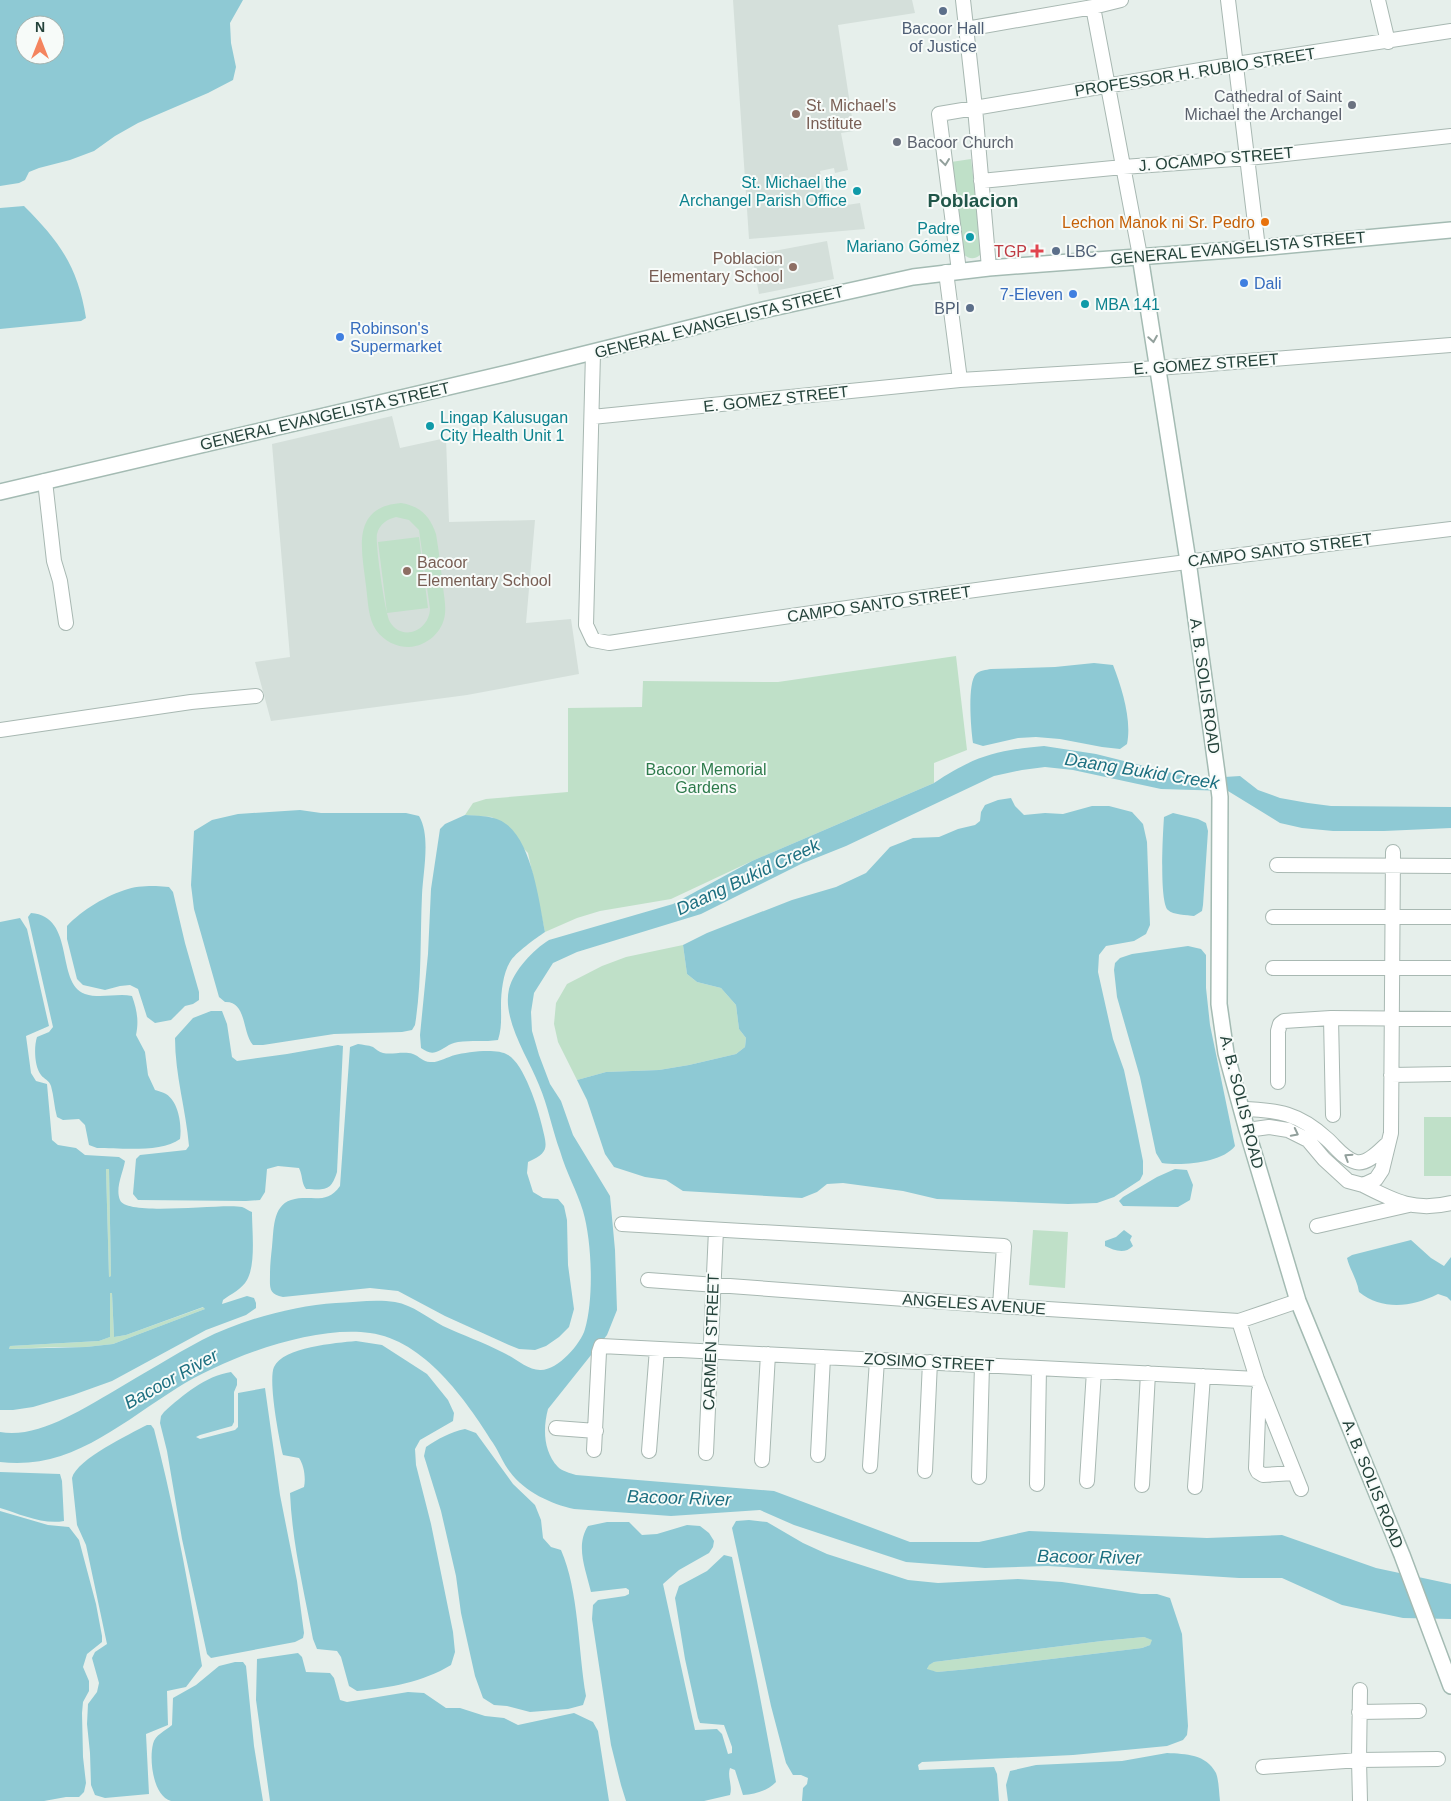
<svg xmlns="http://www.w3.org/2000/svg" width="1451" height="1801" viewBox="0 0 1451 1801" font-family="Helvetica,sans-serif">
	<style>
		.built { fill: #d4dfda }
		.green { fill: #bfe0c8; fill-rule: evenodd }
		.water { fill: #8ec9d4; fill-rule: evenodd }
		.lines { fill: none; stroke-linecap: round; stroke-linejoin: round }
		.street-casing { stroke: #a8b8b2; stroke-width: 16 }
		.secondary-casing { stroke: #a4bbb3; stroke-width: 18 }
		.street { stroke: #fff; stroke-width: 14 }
		.secondary { stroke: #fff; stroke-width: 15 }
		.oneway { stroke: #92a09c }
		.service-dot { fill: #5c6f8a; stroke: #f7fbf9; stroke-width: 2 }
		.worship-dot { fill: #6b7280; stroke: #f7fbf9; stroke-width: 2 }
		.education-dot { fill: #8d6e63; stroke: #f7fbf9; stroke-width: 2 }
		.culture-dot { fill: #0f9aa8; stroke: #f7fbf9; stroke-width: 2 }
		.food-dot { fill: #e8710a; stroke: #f7fbf9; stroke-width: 2 }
		.health-dot { fill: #e0444e; stroke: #f7fbf9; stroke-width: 2 }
		.shop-dot { fill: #3f7fe0; stroke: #f7fbf9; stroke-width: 2 }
		.labels { text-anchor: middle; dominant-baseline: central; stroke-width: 4; stroke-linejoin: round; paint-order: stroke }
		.service-label { font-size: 16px; fill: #4e5e75; stroke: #f7fbf9 }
		.street-label { font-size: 16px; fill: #24423a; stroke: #f7fbf9 }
		.worship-label { font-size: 16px; fill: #5b616d; stroke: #f7fbf9; text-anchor: end }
		.education-label { font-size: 16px; fill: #785e54; stroke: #f7fbf9; text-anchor: start }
		.culture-label { font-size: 16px; fill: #0d838f; stroke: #f7fbf9; text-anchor: end }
		.food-label { font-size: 16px; fill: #c56008; stroke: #f7fbf9; text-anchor: end }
		.health-label { font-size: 16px; fill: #be3a42; stroke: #f7fbf9; text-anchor: end }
		.shop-label { font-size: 16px; fill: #366cbe; stroke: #f7fbf9; text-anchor: start }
		.park-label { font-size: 16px; fill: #2d7a4b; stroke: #f7fbf9 }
		.water-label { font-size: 18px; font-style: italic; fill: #1c6f80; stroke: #f7fbf9 }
		.quarter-label { font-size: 19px; font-weight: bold; fill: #1f5548; stroke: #f7fbf9 }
	</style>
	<rect width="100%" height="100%" fill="#e6efeb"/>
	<path class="built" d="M733 0H912L915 13 838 25 854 131 841 133 848 170 835 173 834 168 820 171 827 208 860 203 865 229 749 239Z
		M827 241 834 279 759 294 752 255Z
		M392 416 400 448 446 438 449 522 535 520 526 623 571 619 579 674 467 695 271 721 255 662 290 657 272 444Z"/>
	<path class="green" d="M971 159 982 248 980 255C974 260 969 259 963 254L951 162Z
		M401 503C420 506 430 516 436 534 439 552 441 569 443 587 444 596 446 605 445 614 443 632 427 646 409 647 396 647 384 641 376 630 368 618 368 601 366 586 362 551 350 507 401 503ZM396 517 409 520 419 530 430 609C429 631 402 642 390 622 385 614 375 543 377 534 379 524 388 519 396 517Z
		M419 537 428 608 387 613 378 542Z
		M956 656 967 750 934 763V783L752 861 671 899 600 911 577 918 545 932 528 853 492 817 465 815 473 803 486 799 568 792V708L642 707 643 681 778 682Z
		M683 945 687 974 697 982 721 988 736 1005 739 1029 746 1038 745 1047 736 1054 689 1065 659 1070 606 1072 577 1080 558 1042 554 1024 556 1003 567 984 602 966 626 957Z
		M1424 1117H1451V1176H1424Z
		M106 1169H109L111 1276 109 1277Z
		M1033 1230 1068 1232 1065 1288 1029 1285Z
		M109 1293H112L114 1337 126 1335 204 1307 205 1309 113 1344 86 1347H55L9 1349 10 1346 99 1341 110 1337Z
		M1144 1637 1153 1640 1150 1645 1142 1648 969 1669 937 1672 927 1670 928 1665 934 1662 1102 1641Z"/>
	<path class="water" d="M0 0H243L230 23 231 43 236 67 233 80 208 93 138 123 115 136 94 151 70 160 39 168 29 172 25 180 19 183 0 186ZM25 25H55V55H25Z
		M24 206C60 242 78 267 86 318L81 321 0 329V208Z
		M1094 663 1113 665C1122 688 1132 720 1127 744L1120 749 1102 747 1060 739 1036 737 1018 738 983 746 973 743C971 730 967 683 976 674 980 670 986 670 991 669L1055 667Z
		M1044 746 1096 754 1188 777 1209 778 1240 776 1258 790 1280 798 1308 803 1331 806 1451 807V828L1384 831H1333L1302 828 1280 823 1228 791 1161 789 1073 770 1045 767 1022 770 994 776 846 846 801 864 701 914 577 952 553 963 534 993 531 1012 532 1031 539 1055 550 1084 561 1101 573 1135 610 1196 615 1250 617 1310 607 1335 548 1409C543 1428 543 1451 558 1467 562 1471 570 1473 576 1475L774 1491 910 1542H979L1029 1531 1207 1538 1282 1535 1376 1568 1451 1584V1619L1403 1618 1342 1605 1282 1578H1239L1048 1566 985 1568 906 1562 794 1525 760 1510 671 1516 574 1509C551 1504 525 1492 510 1472 503 1463 499 1452 493 1443 466 1400 424 1340 370 1333 312 1325 225 1358 177 1388 121 1423 70 1471 0 1462V1432C38 1439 82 1409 114 1391 143 1374 172 1356 202 1340 241 1320 292 1306 336 1303 355 1302 377 1299 395 1302 413 1305 428 1318 443 1326 462 1335 483 1342 502 1352 514 1357 527 1370 540 1370 557 1371 581 1344 585 1329 594 1298 592 1242 583 1211 577 1191 566 1172 560 1151 552 1129 548 1106 539 1085 528 1057 502 1020 509 989 514 970 533 950 549 940L673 904 752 861 934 783C973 757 996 750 1044 746Z
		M1011 798 1015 806 1024 815 1045 813 1063 814 1092 806H1109L1132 812 1143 824 1147 842 1150 925 1146 934 1134 941 1106 946 1099 955 1098 972 1113 1039 1124 1070 1136 1126 1143 1161V1174L1140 1180 1114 1197 1097 1203 1068 1204 937 1199 903 1191 843 1183 827 1184 817 1192 802 1198 683 1191 666 1180 645 1177 614 1167 605 1154 587 1100 577 1080 606 1072 659 1070 689 1065 736 1054 745 1047 746 1038 739 1029 736 1005 721 988 697 982 687 974 683 945 707 933 792 900 836 887 866 873 890 847 913 838 939 837 958 829 975 825 980 821 981 812 985 805 998 800Z
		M300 810 321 813H406L419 816C431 836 423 872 422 895 420 939 422 982 415 1025L412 1030 402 1032 334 1034 263 1045H253C242 1033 247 1001 225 1002L219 997 194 909 191 885 194 831 212 820 238 814Z
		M1173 813 1198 819 1206 823 1208 831 1203 905 1202 911 1194 916C1187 915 1173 915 1168 910 1159 902 1163 832 1164 817Z
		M465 815C478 816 495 815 506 824 532 843 539 901 545 932 536 938 515 953 510 962 503 973 501 993 501 1005 501 1017 502 1028 498 1040 485 1042 471 1040 458 1042 449 1043 443 1050 436 1052 430 1054 426 1051 421 1048L420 1035 428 954 431 889 440 829 445 824Z
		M156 886 169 887 173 892 185 943 199 992V1000L193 1004 185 1006 171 1020 155 1023 147 1017 138 989 130 985 120 986 105 990 83 985 77 979 67 939V926C82 910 107 895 128 889 137 886 147 886 156 886Z
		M31 913C76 916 55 983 85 994 100 999 117 993 132 996 137 1010 139 1021 136 1035L145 1052 148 1075 155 1090C158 1091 163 1092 166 1094 179 1102 182 1126 180 1139 161 1153 120 1148 97 1148L89 1145 85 1125 79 1119 63 1120 57 1117C54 1107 54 1096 51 1086 49 1080 44 1079 41 1075 34 1066 34 1046 37 1037L49 1032 53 1027 28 917Z
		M20 918 27 929 49 1026 26 1036 31 1073 36 1081 47 1084 52 1140 58 1145 76 1148 85 1155 119 1157 125 1161C123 1173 115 1188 120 1200 126 1217 223 1203 242 1207 245 1208 249 1211 252 1212 252 1231 256 1264 247 1280 242 1289 231 1294 223 1300L222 1304 247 1296 254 1298 256 1303V1308L246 1315 206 1330 112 1381 73 1395 33 1407 13 1410H0V922ZM106 1169H109L111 1276 109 1277ZM110 1293H112L114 1337 126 1335 203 1307 205 1309 113 1344 86 1347 9 1349 10 1346 99 1341 110 1337Z
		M1188 946 1201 949 1206 955V988L1210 1025 1235 1146C1222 1163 1182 1166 1162 1163L1156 1153 1140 1077 1117 997 1114 970 1115 963 1120 958 1132 954Z
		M211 1011H222L227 1024 232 1057 237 1061 287 1054 338 1045 343 1046 337 1172C331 1191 326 1190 306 1189 301 1182 303 1176 299 1168L278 1166 267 1169 265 1192 260 1200 246 1201 138 1200 133 1194 136 1159 140 1155 186 1150 189 1146C186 1110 175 1075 175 1038L193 1018Z
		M358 1044C363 1045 368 1045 373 1047 376 1049 379 1052 383 1053 392 1055 403 1051 413 1054 419 1056 423 1062 430 1062 438 1063 447 1057 455 1055 468 1052 497 1048 508 1055 524 1064 538 1108 542 1126 547 1147 550 1152 528 1162L527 1173 533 1192 543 1198 558 1199 564 1206 567 1220 568 1265 574 1309 569 1327 559 1337 546 1346 535 1350 519 1349 509 1345 445 1316 398 1291 370 1288 283 1297C268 1294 270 1287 270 1274 270 1265 271 1256 272 1247 274 1231 272 1206 291 1200 311 1194 326 1206 340 1186L350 1047Z
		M1175 1169 1187 1170 1193 1185 1190 1200 1178 1207 1123 1206 1119 1201 1123 1197 1157 1177Z
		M1124 1230 1132 1236 1130 1240 1133 1246C1124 1255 1114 1250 1105 1246V1241L1116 1237Z
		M1411 1240 1431 1258 1444 1266 1451 1257V1301L1447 1297 1438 1294C1412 1307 1383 1311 1359 1292 1357 1279 1350 1270 1347 1258L1352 1255Z
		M356 1341 382 1345 427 1374 448 1400 454 1413 453 1421 420 1440 415 1449 416 1465 431 1524 453 1632 455 1652 451 1665C423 1682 389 1688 357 1691L349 1686 341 1657 337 1651 317 1649 313 1639C304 1591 292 1542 290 1493L304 1487C306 1478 304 1465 299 1458L283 1455C279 1439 268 1380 274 1367 283 1347 336 1343 356 1341Z
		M231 1372 237 1379V1385L234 1392V1422L232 1426 200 1435 196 1437 200 1439 235 1430 238 1427V1393L265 1388 280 1495 297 1581 304 1633 303 1638 295 1642 211 1658 207 1654 182 1539 167 1451 160 1423 161 1416 164 1412C183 1395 205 1376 231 1372Z
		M147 1425H151L154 1429C174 1507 189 1586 202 1666L186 1687 167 1691 168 1725 146 1734 149 1794 105 1798 95 1795 91 1785 90 1753 87 1724 88 1704 97 1692 99 1683 92 1658 95 1652 107 1644 86 1545 77 1525 72 1478C77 1459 130 1434 147 1425Z
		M465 1429 476 1433 513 1484 535 1505 541 1520 543 1538 551 1547 561 1550C579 1591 578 1651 586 1696L583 1705 568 1709 530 1712 507 1706 494 1705 483 1698 475 1676 461 1613 456 1576 441 1511 424 1456 426 1447C438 1439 450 1432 465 1429Z
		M0 1472 60 1474 62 1481 64 1521C43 1525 20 1514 0 1508Z
		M0 1511 48 1525 69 1527 79 1540 96 1604 102 1636V1642L87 1654 83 1667 89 1681V1691L83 1702 82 1713 83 1757 86 1783 84 1792 79 1797H66L44 1801H0Z
		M749 1520 767 1522 803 1543 827 1554 908 1580 938 1583 1018 1579 1062 1582 1141 1594H1157L1170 1598 1182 1634 1188 1726 1187 1735 1183 1740 1167 1746 1073 1755 922 1762 918 1765 919 1770 994 1767 997 1774 999 1801H802L803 1788 807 1784 808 1778 801 1775H793L786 1763 771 1706 732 1528 736 1521ZM1144 1637 1152 1640 1150 1645 1142 1648 969 1669 937 1672 927 1669 929 1665 934 1662 1102 1641Z
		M607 1522H629L642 1535 657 1534 687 1525 700 1526 709 1533 714 1541 713 1547 709 1553 679 1570 663 1584 695 1730 717 1729 722 1734 728 1754 732 1753V1747L724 1725 700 1723 698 1718 685 1659 675 1598 679 1586 707 1571 724 1555 732 1557 757 1681 776 1782C767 1791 756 1794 743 1795L735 1770 730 1768C727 1777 733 1786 730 1795L704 1801H626L621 1785 611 1745 592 1619 593 1605 598 1600 625 1596 629 1594V1590L626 1588 591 1592C586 1570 575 1546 588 1526Z
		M298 1653 302 1657 306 1672 330 1673 334 1678 340 1700 347 1702 408 1692 424 1693 446 1708H460L485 1716 504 1718 518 1725 574 1713 593 1722 598 1731 609 1801H270L256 1700 257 1659Z
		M235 1662H243L246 1666 254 1746 263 1801H171C153 1796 149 1760 153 1744 155 1735 165 1731 172 1725L173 1698 196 1685 219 1666Z
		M1167 1753C1186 1754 1206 1754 1216 1773 1219 1781 1219 1793 1220 1801H1008L1006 1785 1010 1771 1036 1765 1122 1761Z"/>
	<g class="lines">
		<g class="street-casing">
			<path id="street" d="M963 0 975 108 989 268
				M1228 0 1258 248
				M1378 0 1388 42
				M1093 7 1140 256
				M966 29 1093 7 1121 0
				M981 181 1123 167 1248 158 1451 136
				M959 271 939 114 1236 64 1451 31
				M946 272 960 380
				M593 353 586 625 593 640 609 643C889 600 1170 563 1451 529
				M592 417 960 380 1158 368 1451 345
				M45 481 54 561 60 581 66 623
				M0 730 191 702 256 696
				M1277 865 1451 866
				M1273 917H1451
				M1273 968H1451
				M1331 1018 1333 1115
				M1391 1075 1451 1074
				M1278 1082V1031L1280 1024 1284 1021 1331 1018 1451 1019
				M1242 1109C1278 1110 1299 1113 1327 1139 1336 1147 1344 1159 1356 1162 1368 1165 1380 1150 1388 1143
				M1247 1130 1269 1127 1288 1130 1308 1140 1324 1159 1348 1181 1363 1185 1376 1179 1382 1170 1391 1133 1393 852
				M1363 1185C1394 1201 1415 1212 1451 1203
				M622 1224 1004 1246 1000 1306
				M1317 1226 1409 1205
				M648 1280 1000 1306 1239 1321 1298 1301
				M1239 1321 1257 1379 1301 1489
				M1259 1391 1256 1468 1258 1472 1263 1475 1294 1473
				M556 1428 596 1431
				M594 1450 599 1352 601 1346 1257 1379
				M649 1451 657 1349
				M706 1453 716 1230
				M818 1455 823 1357
				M762 1460 768 1354
				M870 1466 877 1360
				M925 1471 930 1362
				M979 1477 982 1365
				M1087 1481 1094 1371
				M1037 1484 1039 1368
				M1142 1485 1148 1373
				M1195 1487 1203 1376
				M1360 1690 1359 1760 1360 1801
				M1359 1712 1419 1711
				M1263 1767 1359 1760 1438 1759"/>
		</g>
		<g class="secondary-casing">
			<path id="secondary" d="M1140 256 1188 561 1217 773 1220 797 1219 1004 1226 1053 1247 1130 1298 1301 1402 1555 1451 1686
				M0 492 512 372 754 312 913 277 989 268 1258 248 1451 230"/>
		</g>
		<use href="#street" class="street"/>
		<use href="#secondary" class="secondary"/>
	</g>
	<defs><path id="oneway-chevron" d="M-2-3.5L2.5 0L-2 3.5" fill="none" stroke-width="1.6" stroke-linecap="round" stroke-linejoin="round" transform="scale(1.25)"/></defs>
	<g class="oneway">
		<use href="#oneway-chevron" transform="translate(945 162) rotate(83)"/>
		<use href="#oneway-chevron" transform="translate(1153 339) rotate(81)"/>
		<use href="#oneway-chevron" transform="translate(1295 1133) rotate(27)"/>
		<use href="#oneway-chevron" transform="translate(1348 1157) rotate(-147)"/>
	</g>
	<g class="service-dot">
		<circle cx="943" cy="11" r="5"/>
		<circle cx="1056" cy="251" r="5"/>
		<circle cx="970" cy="308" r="5"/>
	</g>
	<g class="worship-dot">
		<circle cx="1352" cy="105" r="5"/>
		<circle cx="897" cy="142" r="5"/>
	</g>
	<g class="education-dot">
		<circle cx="796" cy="114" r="5"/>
		<circle cx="793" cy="267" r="5"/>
		<circle cx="407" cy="571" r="5"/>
	</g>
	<g class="culture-dot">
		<circle cx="857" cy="191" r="5"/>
		<circle cx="970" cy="237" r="5"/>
		<circle cx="1085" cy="304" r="5"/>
		<circle cx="430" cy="426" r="5"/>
	</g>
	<circle class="food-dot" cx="1265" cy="222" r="5"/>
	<path class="health-dot" d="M1034.5 243.5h5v5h5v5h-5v5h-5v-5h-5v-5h5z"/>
	<g class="shop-dot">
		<circle cx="1244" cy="283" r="5"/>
		<circle cx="1073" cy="294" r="5"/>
		<circle cx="340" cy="337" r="5"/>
	</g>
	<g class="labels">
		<g class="service-label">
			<text x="943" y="28">Bacoor Hall<tspan x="943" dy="18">of Justice</tspan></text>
			<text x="1066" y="251" text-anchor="start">LBC</text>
			<text x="960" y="308" text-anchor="end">BPI</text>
		</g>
		<g class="street-label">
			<text transform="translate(1195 72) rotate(-9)">PROFESSOR H. RUBIO STREET</text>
			<text transform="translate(1216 159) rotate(-5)">J. OCAMPO STREET</text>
			<text transform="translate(1238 248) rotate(-5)">GENERAL EVANGELISTA STREET</text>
			<text transform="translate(719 322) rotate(-14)">GENERAL EVANGELISTA STREET</text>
			<text transform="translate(1206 364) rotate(-4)">E. GOMEZ STREET</text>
			<text transform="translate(776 399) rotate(-6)">E. GOMEZ STREET</text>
			<text transform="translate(325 416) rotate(-13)">GENERAL EVANGELISTA STREET</text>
			<text transform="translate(1280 550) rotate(-7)">CAMPO SANTO STREET</text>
			<text transform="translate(879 604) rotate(-8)">CAMPO SANTO STREET</text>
			<text transform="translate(1205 686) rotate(82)">A. B. SOLIS ROAD</text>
			<text transform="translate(1242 1102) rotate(76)">A. B. SOLIS ROAD</text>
			<text transform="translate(974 1304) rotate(4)">ANGELES AVENUE</text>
			<text transform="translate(711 1342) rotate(-88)">CARMEN STREET</text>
			<text transform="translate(929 1362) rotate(3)">ZOSIMO STREET</text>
			<text transform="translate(1373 1484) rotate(68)">A. B. SOLIS ROAD</text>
		</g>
		<g class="worship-label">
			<text x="1342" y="96">Cathedral of Saint<tspan x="1342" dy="18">Michael the Archangel</tspan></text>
			<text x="907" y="142" text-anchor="start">Bacoor Church</text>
		</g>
		<g class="education-label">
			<text x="806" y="105">St. Michael's<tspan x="806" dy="18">Institute</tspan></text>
			<text x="783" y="258" text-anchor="end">Poblacion<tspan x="783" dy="18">Elementary School</tspan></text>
			<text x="417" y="562">Bacoor<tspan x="417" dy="18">Elementary School</tspan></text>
		</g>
		<g class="culture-label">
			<text x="847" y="182">St. Michael the<tspan x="847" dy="18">Archangel Parish Office</tspan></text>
			<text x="960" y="228">Padre<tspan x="960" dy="18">Mariano Gómez</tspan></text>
			<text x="1095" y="304" text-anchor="start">MBA 141</text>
			<text x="440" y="417" text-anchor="start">Lingap Kalusugan<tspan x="440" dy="18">City Health Unit 1</tspan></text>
		</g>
		<g class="food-label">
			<text x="1255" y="222">Lechon Manok ni Sr. Pedro</text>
		</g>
		<g class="health-label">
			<text x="1027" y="251">TGP</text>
		</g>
		<g class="shop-label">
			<text x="1254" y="283">Dali</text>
			<text x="1063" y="294" text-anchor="end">7-Eleven</text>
			<text x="350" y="328">Robinson's<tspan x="350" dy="18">Supermarket</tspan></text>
		</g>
		<g class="park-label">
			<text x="706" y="769">Bacoor Memorial<tspan x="706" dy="18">Gardens</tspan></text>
		</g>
		<g class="water-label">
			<text transform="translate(1142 771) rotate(9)">Daang Bukid Creek</text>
			<text transform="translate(748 877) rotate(-25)">Daang Bukid Creek</text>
			<text transform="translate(171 1379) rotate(-29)">Bacoor River</text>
			<text transform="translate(679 1498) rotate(2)">Bacoor River</text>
			<text transform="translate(1089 1557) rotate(1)">Bacoor River</text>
		</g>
		<g class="quarter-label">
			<text x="973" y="200">Poblacion</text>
		</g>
	</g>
	<g transform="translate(40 40)"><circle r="24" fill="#f7fbf9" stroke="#a3b1ad"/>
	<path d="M0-4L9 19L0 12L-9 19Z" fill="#f4845f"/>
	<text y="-8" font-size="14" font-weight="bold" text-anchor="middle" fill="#24423a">N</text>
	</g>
</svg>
